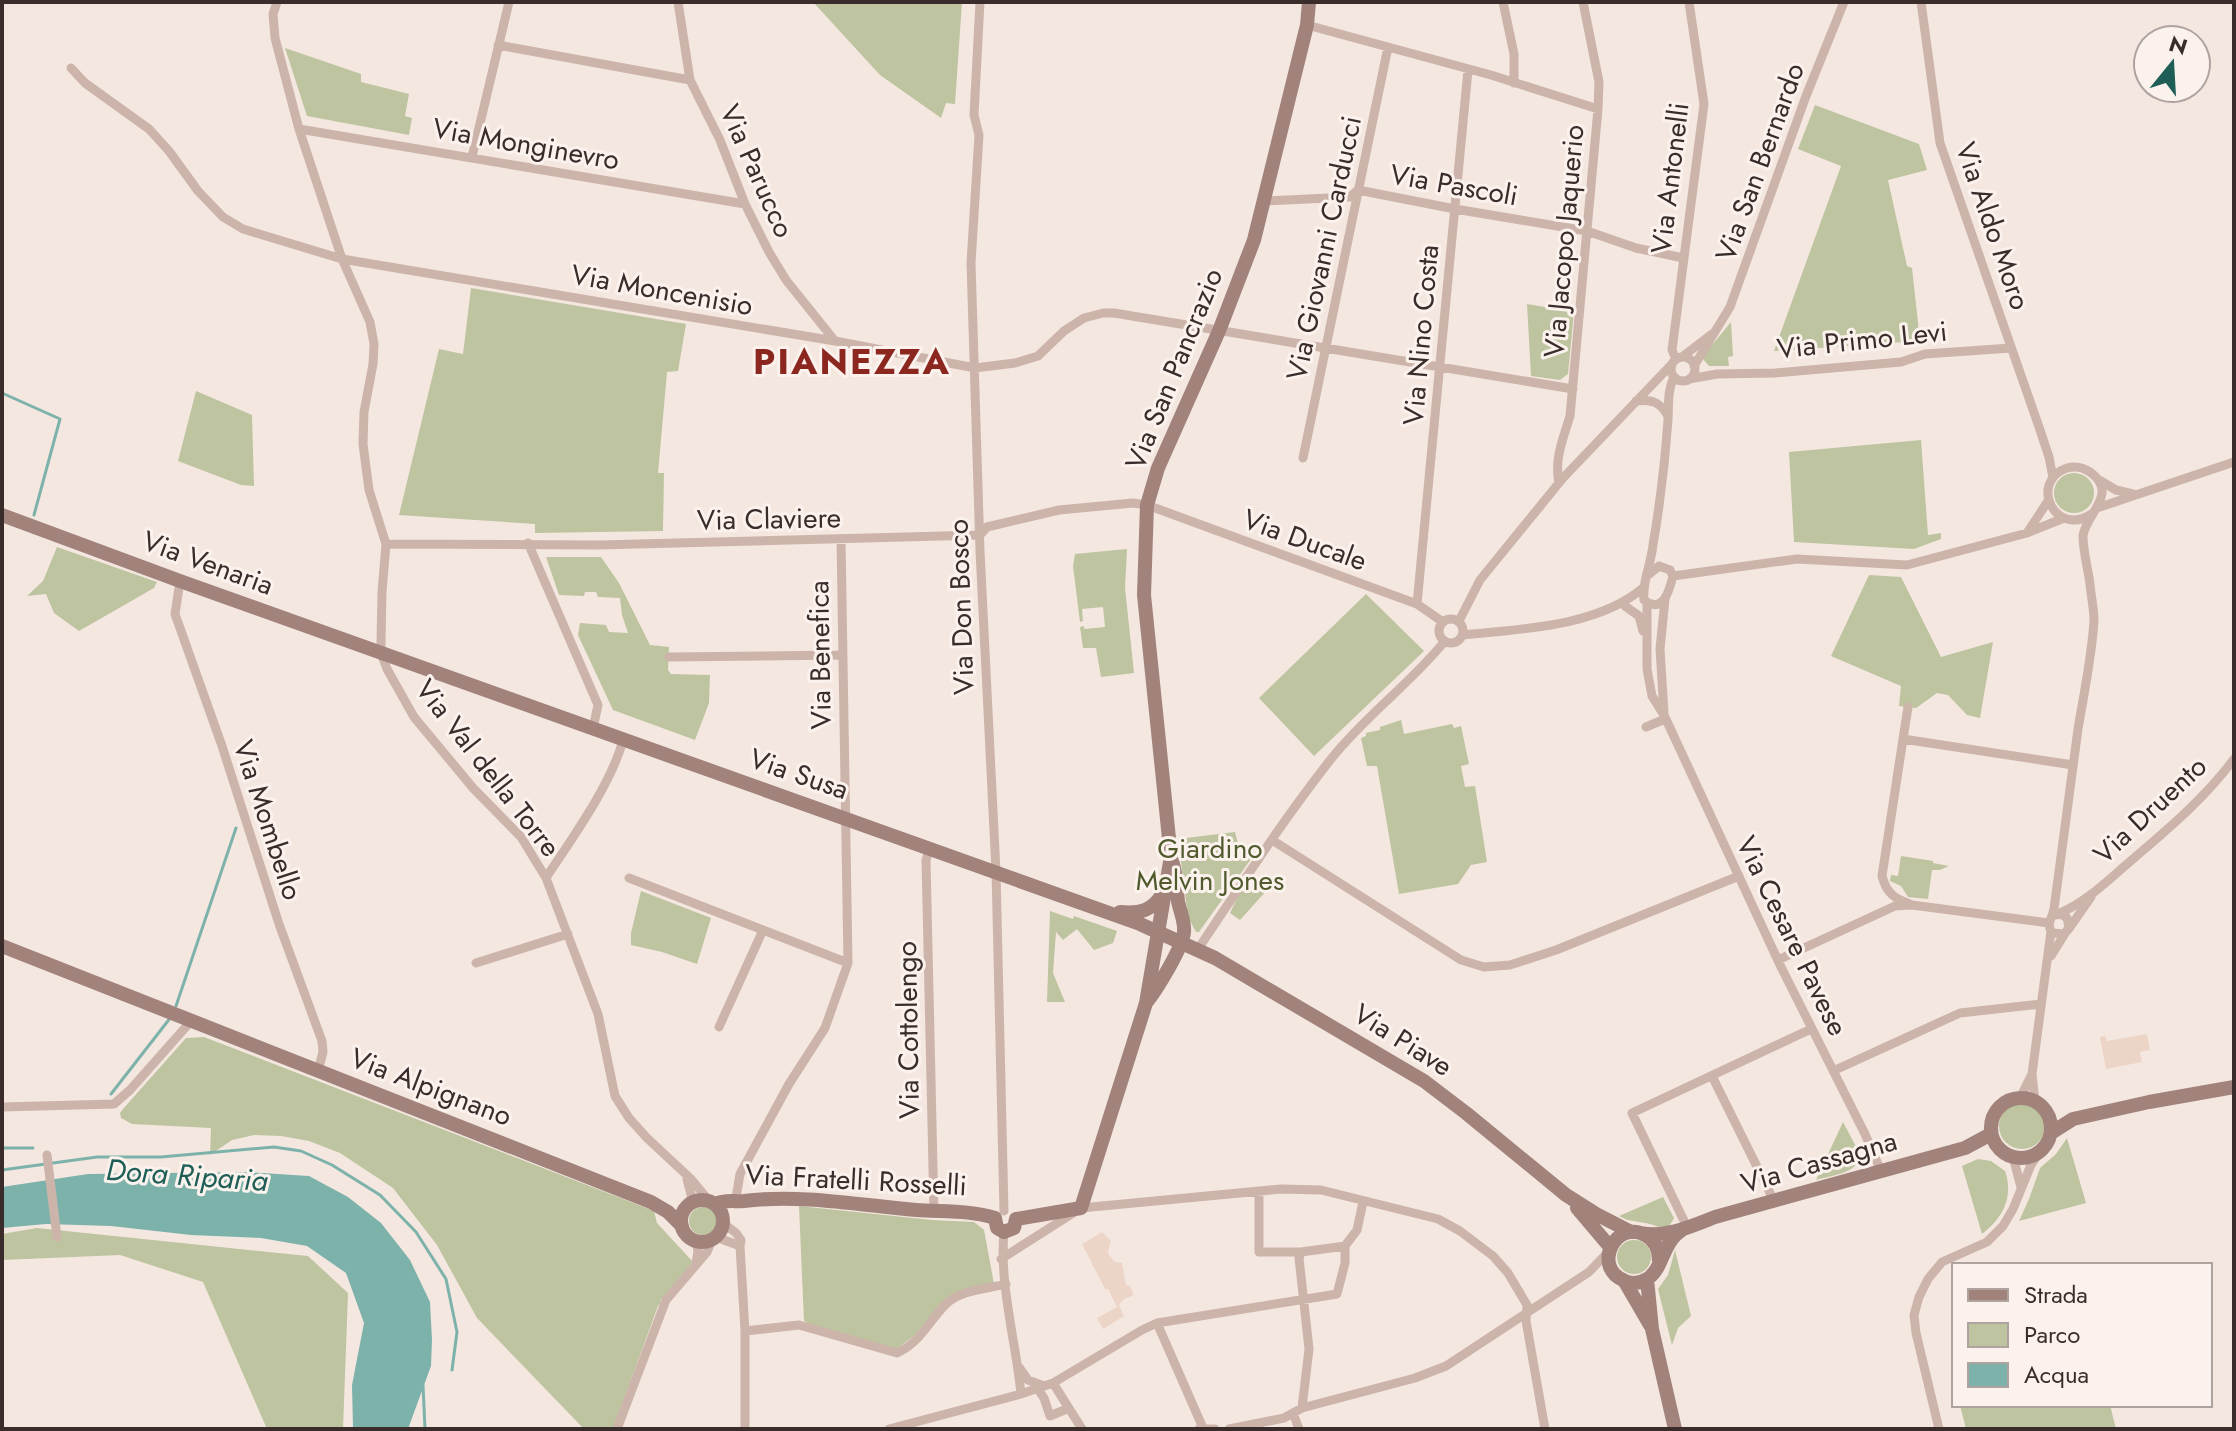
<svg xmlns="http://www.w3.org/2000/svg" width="2236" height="1431" viewBox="0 0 2236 1431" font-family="Jost,sans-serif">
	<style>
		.green { fill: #bec49f }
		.plaza { fill: #ecd5c6 }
		.water { fill: #7db2ab }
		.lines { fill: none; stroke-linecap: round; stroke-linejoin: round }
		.stream { stroke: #7db2ab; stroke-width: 3 }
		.street { stroke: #cdb4ab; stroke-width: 9 }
		.secondary { stroke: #a1837c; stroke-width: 14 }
		.labels { text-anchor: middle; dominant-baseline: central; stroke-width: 6; stroke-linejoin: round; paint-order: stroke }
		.street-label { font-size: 28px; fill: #3a2c2a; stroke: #fbf2ed }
		.park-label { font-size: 28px; fill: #515a2d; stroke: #fbf2ed }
		.water-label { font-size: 30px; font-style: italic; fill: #1e5e57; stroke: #fbf2ed }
		.district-label { font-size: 36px; font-weight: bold; letter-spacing: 2px; fill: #8c2720; stroke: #fbf2ed }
	</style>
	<rect width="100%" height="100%" fill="#f4e7e0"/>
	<path class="green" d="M813 2H962L955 104 946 103 941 118 880 75Z
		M285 48 361 74V82L409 94 405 116 412 118 409 135 307 116Z
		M1815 105 1919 144 1927 170 1888 180 1907 266 1912 268 1920 341 1774 351 1841 166 1798 149Z
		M471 288 686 324 678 371 667 372 658 473H664L663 531 535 533V524L399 515 439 349 463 354Z
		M1527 304 1574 312 1568 374 1560 380 1531 376Z
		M1731 322 1733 356 1728 357 1729 366H1709L1703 359V356Z
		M196 391 252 415 254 486 241 485 178 461Z
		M1921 440 1928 535 1941 533V539L1914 549 1794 542 1789 452Z
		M2054 493a20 20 0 1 1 40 0a20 20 0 1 1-40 0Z
		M57 547 157 582 154 588 79 631 54 613 46 594 27 596 43 581Z
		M1127 549 1125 588 1134 673 1101 677 1096 648H1083L1080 627 1084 626V629L1105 627 1103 607 1082 609 1083 621 1080 622 1073 566 1075 554Z
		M546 557H601L619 583 650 645 669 647 668 670 671 674 710 675 709 703 695 740 613 710 578 635 580 623 606 625 609 632 628 633 622 615 620 598 598 597 596 592H585L584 596 559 595Z
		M1869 575 1901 577 1941 657 1993 642 1980 718 1967 715 1948 695 1937 693 1916 708 1899 706 1901 686 1831 656Z
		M1366 594 1424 651 1314 756 1259 698Z
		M1401 720 1404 734 1452 724 1454 728 1461 726 1469 764 1461 766 1465 787 1475 786 1487 862 1471 865 1458 884 1399 894 1377 766H1367L1361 738 1366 736V733L1380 730V727Z
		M1235 832 1240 851 1251 859 1199 932H1196L1188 917 1178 839Z
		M1901 856 1933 861V863L1949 866 1940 870H1932L1928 899 1908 897 1901 886 1890 881 1891 875 1898 876Z
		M1247 876 1267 890 1240 920 1230 913Z
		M641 891 711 918 697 964 662 952 631 945V933Z
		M1050 911 1073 919 1074 916 1117 931 1113 943 1094 950 1077 929 1063 940 1056 932 1053 973 1065 1002H1047Z
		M204 1037 654 1211 657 1223 693 1262 660 1301 661 1302 658 1306 613 1429H584L477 1318 437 1245 393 1188 340 1153 309 1141 281 1136 254 1135 232 1140 210 1155 211 1128 132 1124 121 1118 120 1113 123 1109 186 1038Z
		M1999 1126a23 23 0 1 1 46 0a23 23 0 1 1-46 0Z
		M1843 1122 1860 1154C1859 1174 1832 1175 1816 1180Z
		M2067 1138 2086 1203 2019 1221 2029 1199 2040 1168 2056 1154Z
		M1978 1159 1991 1161 2005 1171C2014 1197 2003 1218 1982 1234L1962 1166Z
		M1663 1197 1674 1218 1670 1225 1664 1230C1649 1220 1632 1224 1619 1216Z
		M799 1206 932 1220 974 1222 984 1230 994 1284 959 1292 915 1335 895 1350 814 1327 804 1321Z
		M689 1221a14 14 0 1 1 28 0a14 14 0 1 1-28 0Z
		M37 1228 308 1256 348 1293 343 1429H267L203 1282 120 1255 2 1260V1234Z
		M1617 1257a17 17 0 1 1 34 0a17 17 0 1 1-34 0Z
		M1675 1250 1691 1316 1678 1328 1672 1345 1658 1289 1668 1275Z
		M1960 1405H2110L2116 1429H1966Z"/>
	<path class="plaza" d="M2147 1034 2150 1050 2140 1052 2142 1062 2106 1069 2100 1037 2105 1036 2107 1041Z
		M1102 1232 1111 1241 1108 1251 1109 1255 1115 1262 1122 1263 1126 1285 1130 1286 1134 1295 1124 1299 1119 1305 1124 1316 1103 1329 1097 1318 1117 1307 1108 1289H1105L1082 1244Z"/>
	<path class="water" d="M247 1172 309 1176 348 1197 381 1223 410 1260 430 1302 432 1340 431 1366 408 1429H353L352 1385 364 1323 346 1273 307 1246 261 1238 191 1235 111 1226 46 1224 2 1228V1187L88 1174Z"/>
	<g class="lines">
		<path class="stream" d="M2 393 60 419 34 515
			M176 1006 236 828
			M111 1094 171 1017
			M2 1148H33
			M2 1170 97 1157H161L274 1147 301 1151 332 1165 380 1195 416 1232 446 1279 457 1332 452 1370
			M423 1385 425 1429"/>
		<path class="street" d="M277 2 273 14 275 38 299 129 342 259 370 322 374 344 373 364 364 412 363 444 369 490 386 544 382 592 381 642V653L387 669 414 717 473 788 521 837 546 878 598 1014 615 1096 629 1118 647 1138 691 1179 710 1202
			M678 2 690 80 720 140 745 204 769 252 786 280 835 341
			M980 2 974 115 979 135 971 263 980 551 996 871 1004 1211
			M1503 2 1514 54V83
			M1921 2 1940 143 2039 427 2049 457 2053 478
			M1307 25 1491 75 1598 109
			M498 45 690 80
			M71 68 85 83 149 129 169 151 198 191 223 217 243 229 342 259 835 341 975 368 1015 363 1038 356 1064 331 1084 318 1103 313H1114L1573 389
			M299 129 745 204
			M472 157 509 2
			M1264 201 1350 197 1358 190 1455 209 1587 231 1636 248 1683 258
			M1671 369a12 12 0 1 1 24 0a12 12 0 1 1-24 0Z
			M1682 357 1712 334
			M1676 359 1672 350 1704 104 1689 2
			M1694 366 1730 307 1806 96 1844 2
			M1689 379 1717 374 1775 373 1901 362 1925 354 2011 348
			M1636 401C1652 399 1660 402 1668 416
			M1303 458 1388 47
			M2099 480 2116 490 2133 494
			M1559 483C1554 459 1563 439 1570 416L1598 109 1599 82 1583 2
			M2097 508 2234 462
			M2027 533 2048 501
			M528 543 598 705 593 728
			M386 544 599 545 980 535 987 527 1059 510 1133 503 1147 505 1417 604 1443 622
			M1648 575 1659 566 1670 570 1673 576C1669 592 1663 614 1644 600 1642 582 1651 564 1653 545 1660 504 1665 462 1668 420 1669 405 1667 391 1674 377
			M1673 576 1797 559 1907 565 2027 533 2064 518
			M180 581 175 614 222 746 279 924 322 1041 323 1052 318 1071
			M1417 604 1468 70
			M1647 604V669L1652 696 1664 715 1781 967 1865 1134 1881 1171
			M1625 606 1639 616 1643 631
			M1439 631a12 12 0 1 1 24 0a12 12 0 1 1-24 0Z
			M1459 621 1480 580 1563 478 1671 365
			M1463 635C1520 629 1597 627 1643 588
			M669 657 842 655
			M1664 712 1660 649 1665 599
			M1646 727 1665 719
			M1903 739 1908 707
			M1272 840 1461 960 1484 967 1510 965 1556 950 1739 876
			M930 848 926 860 934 1212
			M546 878C572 838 611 785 623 740
			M629 878 848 963
			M1912 905C1895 898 1887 895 1882 876L1903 739 2073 765
			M2058 914C2087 902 2109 879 2133 859 2169 828 2205 798 2234 759
			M2068 930 2091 897
			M2064 934 2053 933C2045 925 2052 919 2054 909 2062 849 2070 789 2078 729 2084 693 2092 656 2094 620 2094 609 2091 596 2090 584 2088 569 2083 551 2083 536 2085 515 2120 493 2090 472 2083 467 2074 466 2067 468 2028 481 2055 540 2093 513
			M1198 949C1241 885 1283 820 1331 759 1365 716 1410 684 1445 641
			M2051 956 2069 927 2067 918 2061 914 2055 915
			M1778 960 1895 906 1912 905 2049 923
			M476 963 568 934
			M719 1027 763 930
			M1833 1071 1960 1013 2041 1004
			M1712 1076 1774 1201
			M2020 1098 2032 1074
			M2035 1101 2032 1074 2051 931
			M2 1107 114 1104 130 1090 192 1020
			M47 1155 57 1237
			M2013 1157 2021 1187
			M687 1179 693 1202
			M1259 1191V1252H1301
			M735 1204 740 1174 789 1084 825 1028 848 963 841 539
			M723 1223 736 1233 741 1240 740 1246 745 1331V1429
			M1687 1227 1632 1113 1811 1029
			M1004 1232C999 1284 1016 1342 1021 1394
			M716 1237 740 1246
			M696 1241 698 1251 696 1264
			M1001 1259 1081 1208 1281 1189 1321 1190 1438 1219 1460 1231 1493 1256 1508 1273 1527 1305 1526 1321 1545 1429
			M1157 1323 1203 1428
			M745 1331 799 1325 897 1353C921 1342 928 1322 946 1304 961 1290 986 1289 1006 1284
			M1019 1367 1028 1380 1044 1386
			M1053 1383 1082 1429
			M1037 1388 1044 1398 1050 1416 1069 1408
			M1302 1408 1309 1349 1299 1258 1301 1252 1345 1246 1357 1230 1363 1202
			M1293 1413 1299 1429
			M617 1429 666 1300 707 1252 712 1240
			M889 1429 1021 1394 1053 1383 1142 1330 1157 1323 1337 1294 1345 1263V1246
			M1199 1429H1215
			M1229 1429 1284 1418 1302 1408 1415 1378 1446 1366 1589 1272 1609 1251
			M1939 1429 1916 1333 1914 1315 1919 1297 1928 1279 1942 1262 1987 1242 2003 1226 2013 1209 2031 1165 2039 1153"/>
		<path class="secondary" d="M2 515 180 581 1140 924 1215 958 1424 1081 1466 1113 1566 1195 1596 1214 1631 1232
			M1120 912C1139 914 1153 911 1163 893
			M2 946 651 1202 668 1212 682 1226
			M1146 1003C1156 991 1183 947 1184 932 1185 921 1180 912 1178 901 1176 886 1177 872 1171 858L1144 595 1147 505 1158 468 1219 331 1254 240 1307 25 1309 2
			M1991 1128a30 30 0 1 1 60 0a30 30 0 1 1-60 0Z
			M2051 1133 2073 1119 2149 1102 2234 1087
			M681 1221a21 21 0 1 1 42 0a21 21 0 1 1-42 0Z
			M715 1204C726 1199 733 1202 744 1201 801 1194 859 1205 916 1210 943 1212 970 1210 995 1218
			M1577 1208 1610 1247
			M995 1218 997 1228 1004 1232 1014 1228 1016 1219
			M1016 1219 1081 1208 1146 1003 1170 862
			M1641 1233C1666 1238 1692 1226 1715 1217L1965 1148 1991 1134
			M1659 1261C1659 1250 1655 1240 1645 1235 1616 1219 1592 1266 1623 1280 1630 1284 1639 1284 1647 1279 1663 1270 1662 1242 1682 1230
			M1647 1279 1652 1329 1675 1429
			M1625 1282 1650 1325"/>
	</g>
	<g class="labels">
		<g class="street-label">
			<text transform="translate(526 144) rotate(10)">Via Monginevro</text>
			<text transform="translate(1760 162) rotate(-70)">Via San Bernardo</text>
			<text transform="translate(757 171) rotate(66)">Via Parucco</text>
			<text transform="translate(1670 178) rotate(-83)">Via Antonelli</text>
			<text transform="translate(1454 185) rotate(10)">Via Pascoli</text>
			<text transform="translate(1993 226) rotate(71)">Via Aldo Moro</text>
			<text transform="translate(1564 241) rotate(-85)">Via Jacopo Jaquerio</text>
			<text transform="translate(1324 248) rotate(-78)">Via Giovanni Carducci</text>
			<text transform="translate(662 290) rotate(10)">Via Moncenisio</text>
			<text transform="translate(1421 335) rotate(-85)">Via Nino Costa</text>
			<text transform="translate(1862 340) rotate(-6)">Via Primo Levi</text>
			<text transform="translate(1174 369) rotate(-68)">Via San Pancrazio</text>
			<text transform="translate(769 519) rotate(-1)">Via Claviere</text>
			<text transform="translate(1305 540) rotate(20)">Via Ducale</text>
			<text transform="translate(208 563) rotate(20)">Via Venaria</text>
			<text transform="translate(961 607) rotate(-92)">Via Don Bosco</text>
			<text transform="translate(820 655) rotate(-91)">Via Benefica</text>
			<text transform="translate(488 768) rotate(52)">Via Val della Torre</text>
			<text transform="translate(799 774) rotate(19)">Via Susa</text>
			<text transform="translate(2150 810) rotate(-43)">Via Druento</text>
			<text transform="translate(268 820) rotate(72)">Via Mombello</text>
			<text transform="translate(1792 936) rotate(64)">Via Cesare Pavese</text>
			<text transform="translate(908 1030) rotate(-91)">Via Cottolengo</text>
			<text transform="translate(1403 1040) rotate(32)">Via Piave</text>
			<text transform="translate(431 1087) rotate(21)">Via Alpignano</text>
			<text transform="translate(1819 1162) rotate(-16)">Via Cassagna</text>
			<text transform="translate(856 1180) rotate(3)">Via Fratelli Rosselli</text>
		</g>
		<g class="park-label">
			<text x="1210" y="848">Giardino<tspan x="1210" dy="32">Melvin Jones</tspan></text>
		</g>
		<g class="water-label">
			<text transform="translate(187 1175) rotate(4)">Dora Riparia</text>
		</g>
		<g class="district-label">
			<text x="852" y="361">PIANEZZA</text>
		</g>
	</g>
	<rect width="2236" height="1431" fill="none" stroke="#3a2c2a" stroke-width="8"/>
	<rect x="1952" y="1263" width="260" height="144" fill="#fbf2ed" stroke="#aea39f" stroke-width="2"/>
	<rect x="1968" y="1289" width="40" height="12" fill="#a1837c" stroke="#aea39f" stroke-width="2"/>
	<text x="2024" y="1303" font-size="24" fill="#3a2c2a">Strada</text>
	<rect x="1968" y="1323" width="40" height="24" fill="#bec49f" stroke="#aea39f" stroke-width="2"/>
	<text x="2024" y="1343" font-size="24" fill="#3a2c2a">Parco</text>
	<rect x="1968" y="1363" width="40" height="24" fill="#7db2ab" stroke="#aea39f" stroke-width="2"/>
	<text x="2024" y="1383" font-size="24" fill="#3a2c2a">Acqua</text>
	<g transform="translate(2172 64) rotate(18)"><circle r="38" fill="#fbf2ed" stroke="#aea39f" stroke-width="2"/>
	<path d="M0-6L14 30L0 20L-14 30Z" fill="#1e5e57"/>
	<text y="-12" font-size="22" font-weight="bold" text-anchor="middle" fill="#3a2c2a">N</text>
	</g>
</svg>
